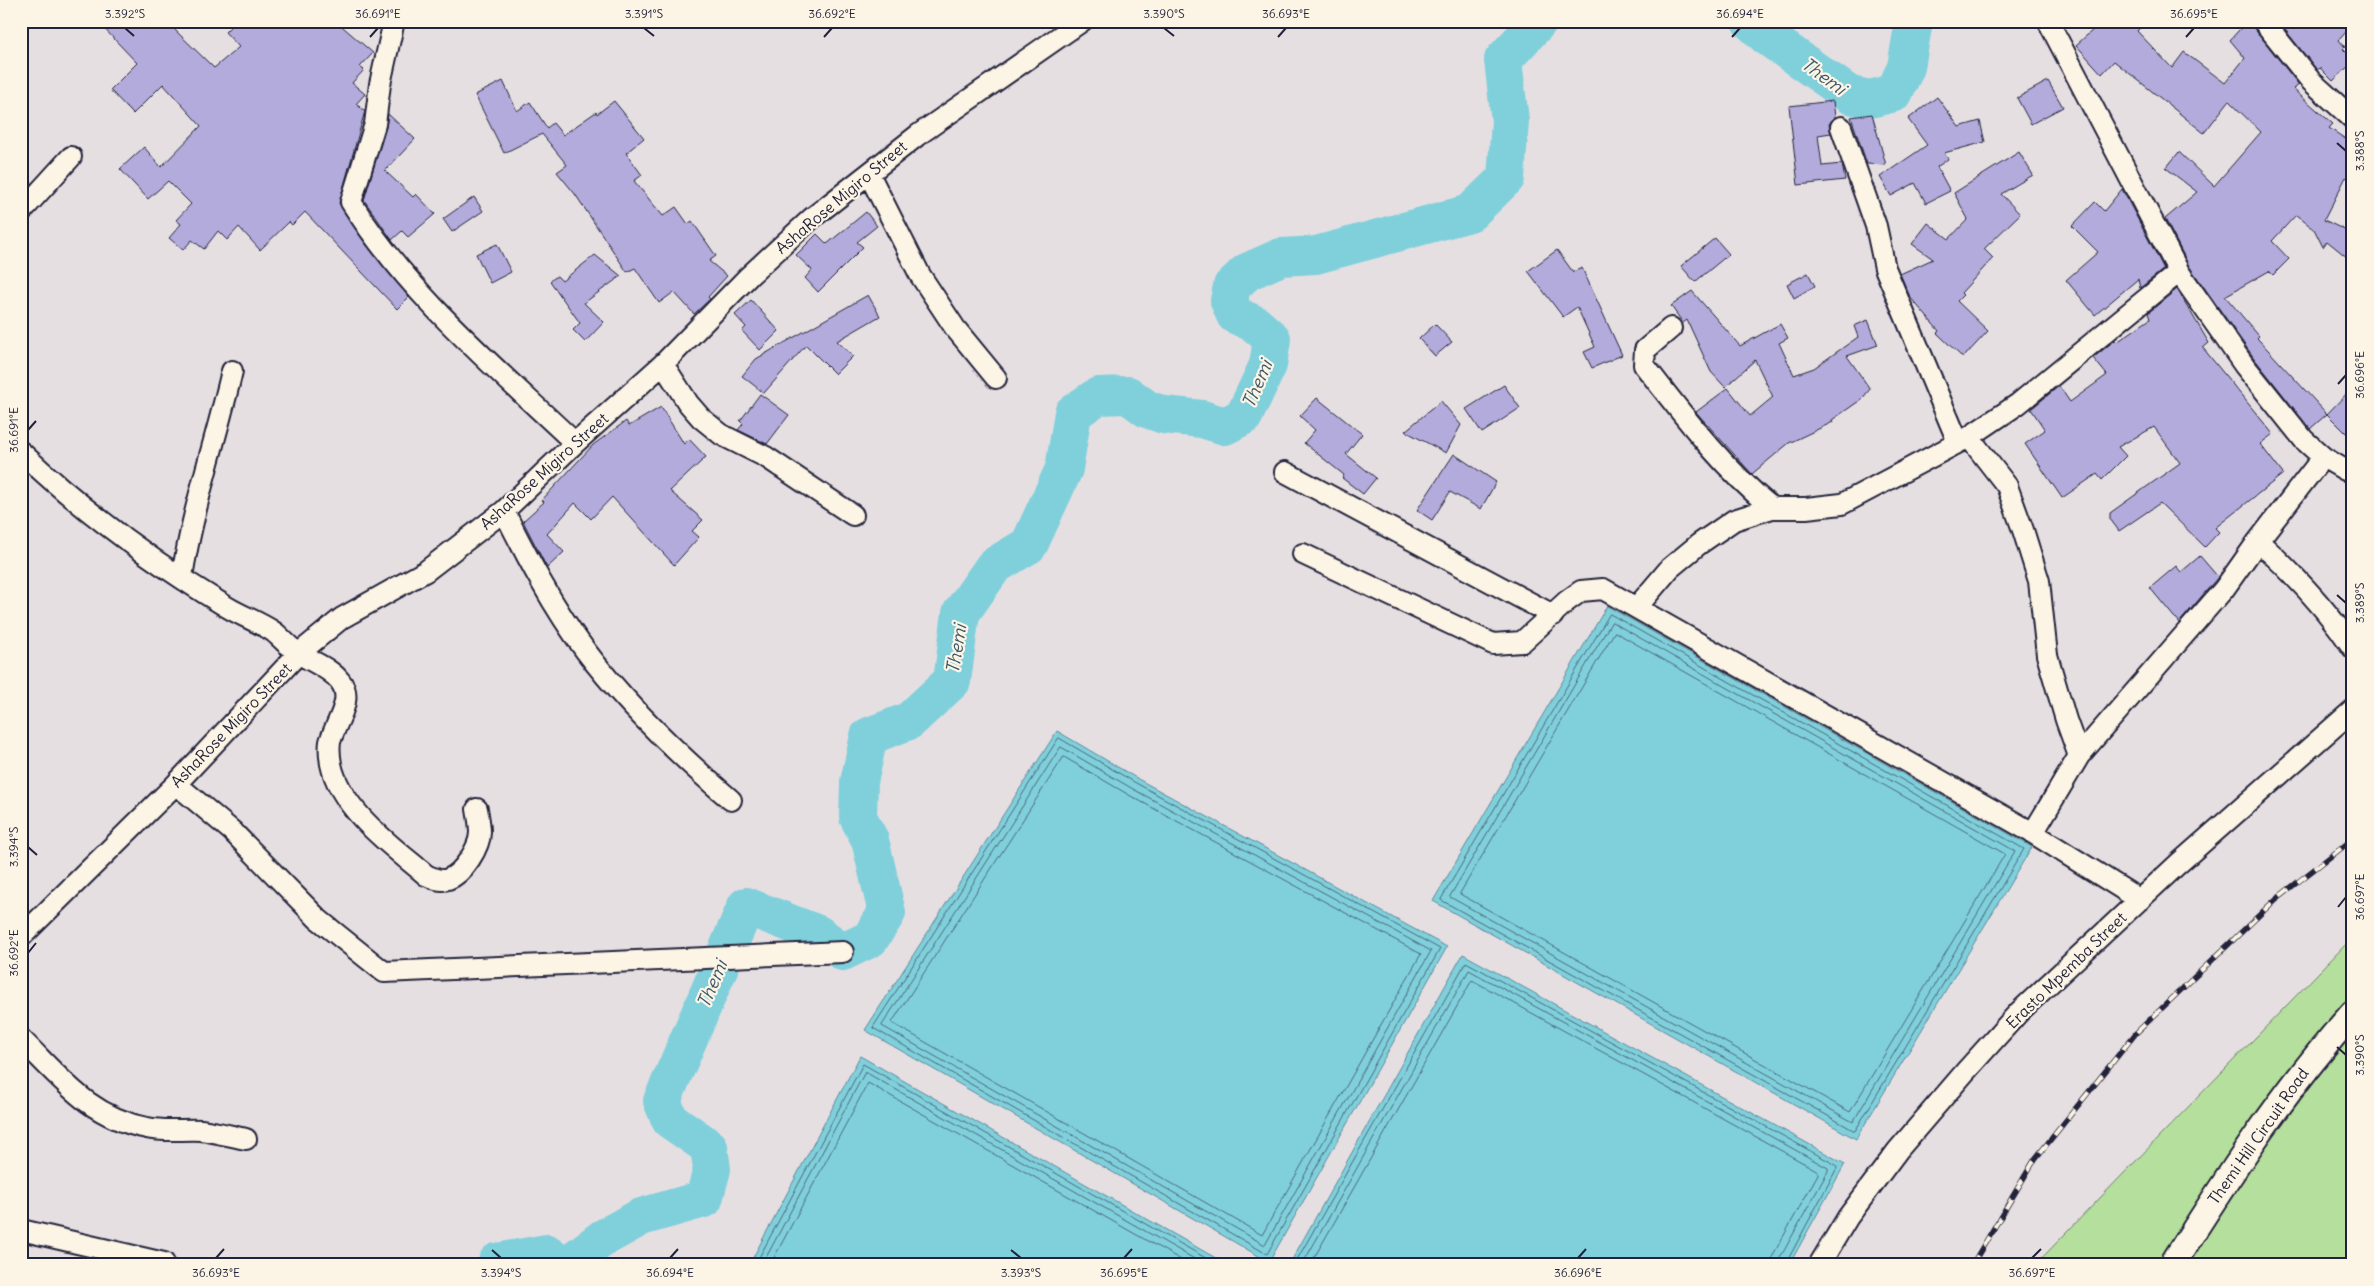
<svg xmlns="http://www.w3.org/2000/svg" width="2374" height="1286" viewBox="0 0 2374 1286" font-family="Delius,sans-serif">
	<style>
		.green { fill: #b5df9c; stroke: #6c806c }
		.water { fill: #80d0db; stroke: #5a8a9b }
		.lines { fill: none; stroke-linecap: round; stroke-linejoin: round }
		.shore { stroke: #48687b; stroke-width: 1 }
		.river { stroke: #80d0db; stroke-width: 38 }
		.building { fill: #b2abdc; stroke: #22223b }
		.minor-casing { stroke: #22223b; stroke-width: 24 }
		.tertiary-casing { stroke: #22223b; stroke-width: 29 }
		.minor { stroke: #fcf5e5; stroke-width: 20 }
		.tertiary { stroke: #fcf5e5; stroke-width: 25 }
		.rail-casing { stroke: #22223b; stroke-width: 5.5 }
		.rail { stroke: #fcf5e5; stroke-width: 4; stroke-dasharray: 11; stroke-linecap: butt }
		.ticks { fill: none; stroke: #22223b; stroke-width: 2 }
		.labels { text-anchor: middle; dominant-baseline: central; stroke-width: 4.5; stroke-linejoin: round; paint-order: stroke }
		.street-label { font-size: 16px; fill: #22223b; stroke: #fcf5e5 }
		.water-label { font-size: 18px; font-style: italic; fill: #3e566b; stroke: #fcf5e5 }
		.neatline { fill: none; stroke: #22223b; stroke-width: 2 }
		.ticks-label { font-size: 12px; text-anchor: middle; fill: #22223b }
	</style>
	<rect width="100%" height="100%" fill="#e6dfe2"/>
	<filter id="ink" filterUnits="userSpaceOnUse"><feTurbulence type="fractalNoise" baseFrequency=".02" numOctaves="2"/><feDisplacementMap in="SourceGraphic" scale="10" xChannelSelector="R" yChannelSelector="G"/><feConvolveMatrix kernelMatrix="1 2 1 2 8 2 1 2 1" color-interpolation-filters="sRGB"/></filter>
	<g filter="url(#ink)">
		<path class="green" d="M2353 937V1265H2035Z"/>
		<path class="water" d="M1607 606 2032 847 1856 1139 1433 901Z
			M1057 731 1138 779 1447 947 1269 1262 865 1030Z
			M1463 954 1845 1164 1789 1265H1289Z
			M860 1056 1228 1265H749Z"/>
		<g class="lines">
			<path class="shore" d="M1610 614 2024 849 1855 1131 1441 900Z
				M1612 622 2015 851 1853 1122 1450 897Z
				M1615 632 2005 854 1850 1112 1460 894Z
				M1059 738 1136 783 1440 949 1267 1254 873 1028Z
				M1061 747 1133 789 1431 951 1265 1245 882 1026Z
				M1064 757 1129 795 1421 954 1262 1235 892 1023Z
				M755 1265 863 1064 1218 1265
				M762 1265 865 1072 1205 1265
				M770 1265 868 1083 1190 1265
				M1294 1265 1466 962 1836 1165 1837 1168 1785 1265
				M1302 1265 1469 970 1828 1168V1171L1780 1258 1779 1265
				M1310 1265 1472 980 1818 1171V1174L1773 1255 1771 1265"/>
			<path class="river" d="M1750 21 1766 36 1850 95 1870 99 1894 93 1906 67 1914 21
				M497 1265V1262L547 1253 563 1265
				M567 1265 603 1238 641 1217 704 1199 712 1169 709 1147 670 1120 662 1101 746 906 818 934 843 952 870 939 887 913 870 840 858 817 859 782 869 736 909 721 952 681 961 613 994 566 1029 545 1064 469 1073 413 1098 396 1128 395 1147 409 1164 415 1202 419 1225 426 1244 416 1268 365 1272 339 1255 324 1235 315 1229 301 1232 286 1247 272 1281 257 1316 255 1470 213 1506 178 1510 121 1503 60 1539 21"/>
		</g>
		<path class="building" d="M97 21H163L171 29 173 28 214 68 239 47 225 32 236 21H336L373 53 360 67 364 70 352 83 365 94 356 104 365 111 339 203 365 243 409 297 397 309 305 212 292 225 289 222 260 250 239 227 227 240 218 231 204 249 192 240 183 250 169 238 181 224 176 220 191 204 168 181 148 199 120 169 144 147 161 167 201 126 163 84 133 114 110 90 137 63Z
			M2103 21H2147L2137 31 2172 68 2184 52 2225 83 2245 58 2230 40 2247 21H2251L2254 28 2299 85 2293 89 2333 124 2329 128 2353 144V182L2346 177 2324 220 2353 234V262L2327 241 2323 247 2314 229 2296 215 2272 241 2289 259 2273 275 2269 271 2225 296 2259 336 2257 338 2327 414 2310 429 2254 358 2189 266 2165 219 2197 192 2166 168 2179 152 2214 186 2261 132 2229 101 2204 133 2114 61 2102 74 2076 45Z
			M2278 21H2353V24L2339 40 2345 47 2343 49 2353 59V62L2333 81 2320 68 2317 70Z
			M503 81 517 111 530 102 547 128 553 123 563 135 596 112 597 114 614 101 644 138 626 153 642 175 634 181 663 216 676 207 688 224 692 221 716 256 709 261 727 276 708 297 710 299 694 314 674 292 659 303 635 268 627 272 575 194 557 172 567 165 542 134 504 153 475 95Z
			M2048 81 2063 107 2031 124 2017 98Z
			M1937 97 1959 127 1980 121 1985 142 1944 153 1948 159 1937 167 1950 191 1926 203 1915 183 1891 196 1880 177 1927 145 1908 119Z
			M1833 101 1835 117 1829 124 1831 133 1818 135 1822 166 1842 164 1845 180 1798 185 1789 106Z
			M388 114 415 139 385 171 413 197 416 194 435 214 408 237 402 231 392 240 364 200 386 127Z
			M1872 114 1886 165 1867 164 1851 117Z
			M2019 152 2033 175 2001 194 2020 214 1984 249 1993 258 1961 293 1963 295 1957 301 1988 331 1963 358 1937 333 1939 331 1910 297 1900 274 1933 259 1912 244 1928 223 1949 239 1968 219 1954 193Z
			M2122 189 2164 269 2140 288 2138 279 2095 315 2066 280 2098 252 2072 226 2095 202 2104 211Z
			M474 197 483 211 452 232 443 219Z
			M866 212 877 226 857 242 863 247 818 292 805 278 812 270 796 255 817 234 827 244Z
			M1715 238 1729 254 1695 282 1681 266Z
			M497 244 511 272 490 283 476 254Z
			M1557 250 1573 272 1582 268 1622 355 1592 368 1584 352 1595 347 1577 307 1563 317 1528 271Z
			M595 255 621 276 584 303 604 322 585 342 573 330 580 323 550 281 557 276 562 281Z
			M1808 273 1815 286 1794 298 1787 284Z
			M2177 289 2209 343 2203 348 2273 434 2260 444 2283 474 2215 528 2219 532 2205 547 2160 503 2119 531 2110 519V513L2180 463 2154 427 2118 447 2126 456 2102 480 2097 474 2062 498 2025 444 2045 430 2031 409 2059 386 2070 402 2107 375 2093 358 2115 340 2117 342 2150 319 2148 313Z
			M1692 291 1740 346 1780 324 1788 338 1779 343 1794 375 1814 368 1858 337 1854 326 1868 320 1878 345 1847 356 1870 389 1862 399 1832 420 1833 422 1789 443 1752 474 1696 412 1728 388 1750 416 1773 397 1755 360 1725 387 1711 372 1687 320 1683 323 1671 306Z
			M868 295 880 316 837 341 853 356 835 374 806 345 764 393 742 376 756 359Z
			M751 300 779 331 760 350 742 331 746 327 735 315Z
			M1435 324 1452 342 1435 356 1419 339Z
			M1504 385 1520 408 1482 433 1466 409Z
			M2353 387V440L2327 414Z
			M760 394 789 415 767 444 738 430 743 424 740 421Z
			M1317 398 1362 434 1346 454 1376 478 1363 494 1342 478 1344 475 1304 443 1315 430 1300 416Z
			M1441 401 1461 425 1446 453 1405 431Z
			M661 407 684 444 689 439 706 457 670 491 703 520 692 531 699 537 674 565 612 497 591 519 575 503 547 534 564 552 547 568 523 521 544 502 542 500 593 445 626 421 629 426Z
			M1454 454 1496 482 1481 509 1450 492 1432 520 1417 510Z
			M2200 556 2218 577 2179 623 2150 588 2176 566 2181 572Z"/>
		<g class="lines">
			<g class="minor-casing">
				<path id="minor" d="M394 21 380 84 375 124 351 202C409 295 496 368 575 443
					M2048 21 2179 272 2244 365 2304 440 2323 457 2345 470 2353 471
					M2263 21 2311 81 2353 119
					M1841 127 1876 226 1885 268 1958 442
					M869 174 920 275 955 328 996 378
					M21 212 71 157
					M1671 328 1645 350 1644 365C1683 415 1722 467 1772 508
					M663 364 688 403 701 418 722 435 766 457 853 515
					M1969 437 2007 486 2023 530 2039 581 2047 655 2066 720 2079 756
					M21 452C84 512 153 562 227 607 242 616 259 622 274 632 283 639 290 649 300 654 314 663 330 668 340 681 355 699 335 723 330 742 329 748 330 758 331 764 340 809 393 847 426 875 433 878 440 882 448 879 463 874 480 847 480 832 480 824 478 816 477 809
					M1285 472 1553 615
					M504 511C528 559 553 607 585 650 624 702 682 758 731 800
					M2258 541C2293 573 2326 608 2353 648
					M1303 554 1493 644 1522 642 1567 601 1581 591 1603 589 2033 833 2140 900
					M182 577C193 507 216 440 232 371
					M1637 607 1670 568 1699 544 1734 520 1772 508H1806L1842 504 1969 437 2018 404 2179 272
					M176 784 232 831 318 919 384 972 843 952
					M2033 833 2079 756 2224 589 2258 541 2323 457
					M21 937 176 784 298 654 342 618 426 571 504 511 575 443 663 364 749 276 812 218 918 135 1082 21
					M21 1039C61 1078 89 1117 147 1128 164 1132 183 1129 201 1130 216 1132 231 1136 246 1139
					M21 1230 164 1263
					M1819 1265 1848 1217 1898 1150 1965 1072 2019 1012 2178 864 2353 710"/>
			</g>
			<g class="tertiary-casing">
				<path id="tertiary" d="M2172 1265C2227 1178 2284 1090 2353 1013"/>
			</g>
			<use href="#minor" class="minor"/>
			<use href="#tertiary" class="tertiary"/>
			<g class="rail-casing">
				<path id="rail" d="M1972 1265 2035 1159 2136 1033 2276 899 2353 839"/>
			</g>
			<use href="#rail" class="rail"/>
		</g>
	</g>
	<path class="ticks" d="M125 28 134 36M644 28 654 36M1164 28 1174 36M370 37 378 28M824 37 832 28M1278 37 1286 28M1732 37 1740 28M2186 37 2194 28M2337 143 2346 151M2338 384 2346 375M28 430 36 421M2337 595 2346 603M28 847 37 855M2338 907 2346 897M28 953 36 943M2337 1047 2346 1055M492 1250 501 1258M1011 1250 1021 1258M216 1258 224 1249M670 1258 678 1249M1124 1258 1132 1249M1578 1258 1586 1249M2032 1258 2041 1249"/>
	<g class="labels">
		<g class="street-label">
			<text transform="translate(841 197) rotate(-40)">AshaRose Migiro Street</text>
			<text transform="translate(544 471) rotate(-42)">AshaRose Migiro Street</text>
			<text transform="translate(231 725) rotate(-46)">AshaRose Migiro Street</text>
			<text transform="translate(2066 970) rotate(-44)">Erasto Mpemba Street</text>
			<text transform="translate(2258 1136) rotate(-55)">Themi Hill Circuit Road</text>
		</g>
		<g class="water-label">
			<text transform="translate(1824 76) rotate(36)">Themi</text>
			<text transform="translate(1257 384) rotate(-67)">Themi</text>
			<text transform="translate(956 649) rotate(-81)">Themi</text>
			<text transform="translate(712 984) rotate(-67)">Themi</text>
		</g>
	</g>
	<rect width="2374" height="1286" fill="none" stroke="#fcf5e5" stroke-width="55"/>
	<rect x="28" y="28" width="2318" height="1230" class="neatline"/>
	<g class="ticks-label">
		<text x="125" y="18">3.392°S</text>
		<text x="378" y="18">36.691°E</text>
		<text x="644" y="18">3.391°S</text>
		<text x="832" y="18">36.692°E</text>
		<text x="1164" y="18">3.390°S</text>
		<text x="1286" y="18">36.693°E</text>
		<text x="1740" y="18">36.694°E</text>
		<text x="2194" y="18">36.695°E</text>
		<text transform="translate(2360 151) rotate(-90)" y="4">3.388°S</text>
		<text transform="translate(2360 375) rotate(-90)" y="4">36.696°E</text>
		<text transform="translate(14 430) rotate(-90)" y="4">36.691°E</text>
		<text transform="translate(2360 603) rotate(-90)" y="4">3.389°S</text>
		<text transform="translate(14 847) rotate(-90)" y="4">3.394°S</text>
		<text transform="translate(2360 897) rotate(-90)" y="4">36.697°E</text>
		<text transform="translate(14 953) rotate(-90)" y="4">36.692°E</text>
		<text transform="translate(2360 1055) rotate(-90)" y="4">3.390°S</text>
		<text x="216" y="1277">36.693°E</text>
		<text x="501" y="1277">3.394°S</text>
		<text x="670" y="1277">36.694°E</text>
		<text x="1021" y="1277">3.393°S</text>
		<text x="1124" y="1277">36.695°E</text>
		<text x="1578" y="1277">36.696°E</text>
		<text x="2032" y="1277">36.697°E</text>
	</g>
</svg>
